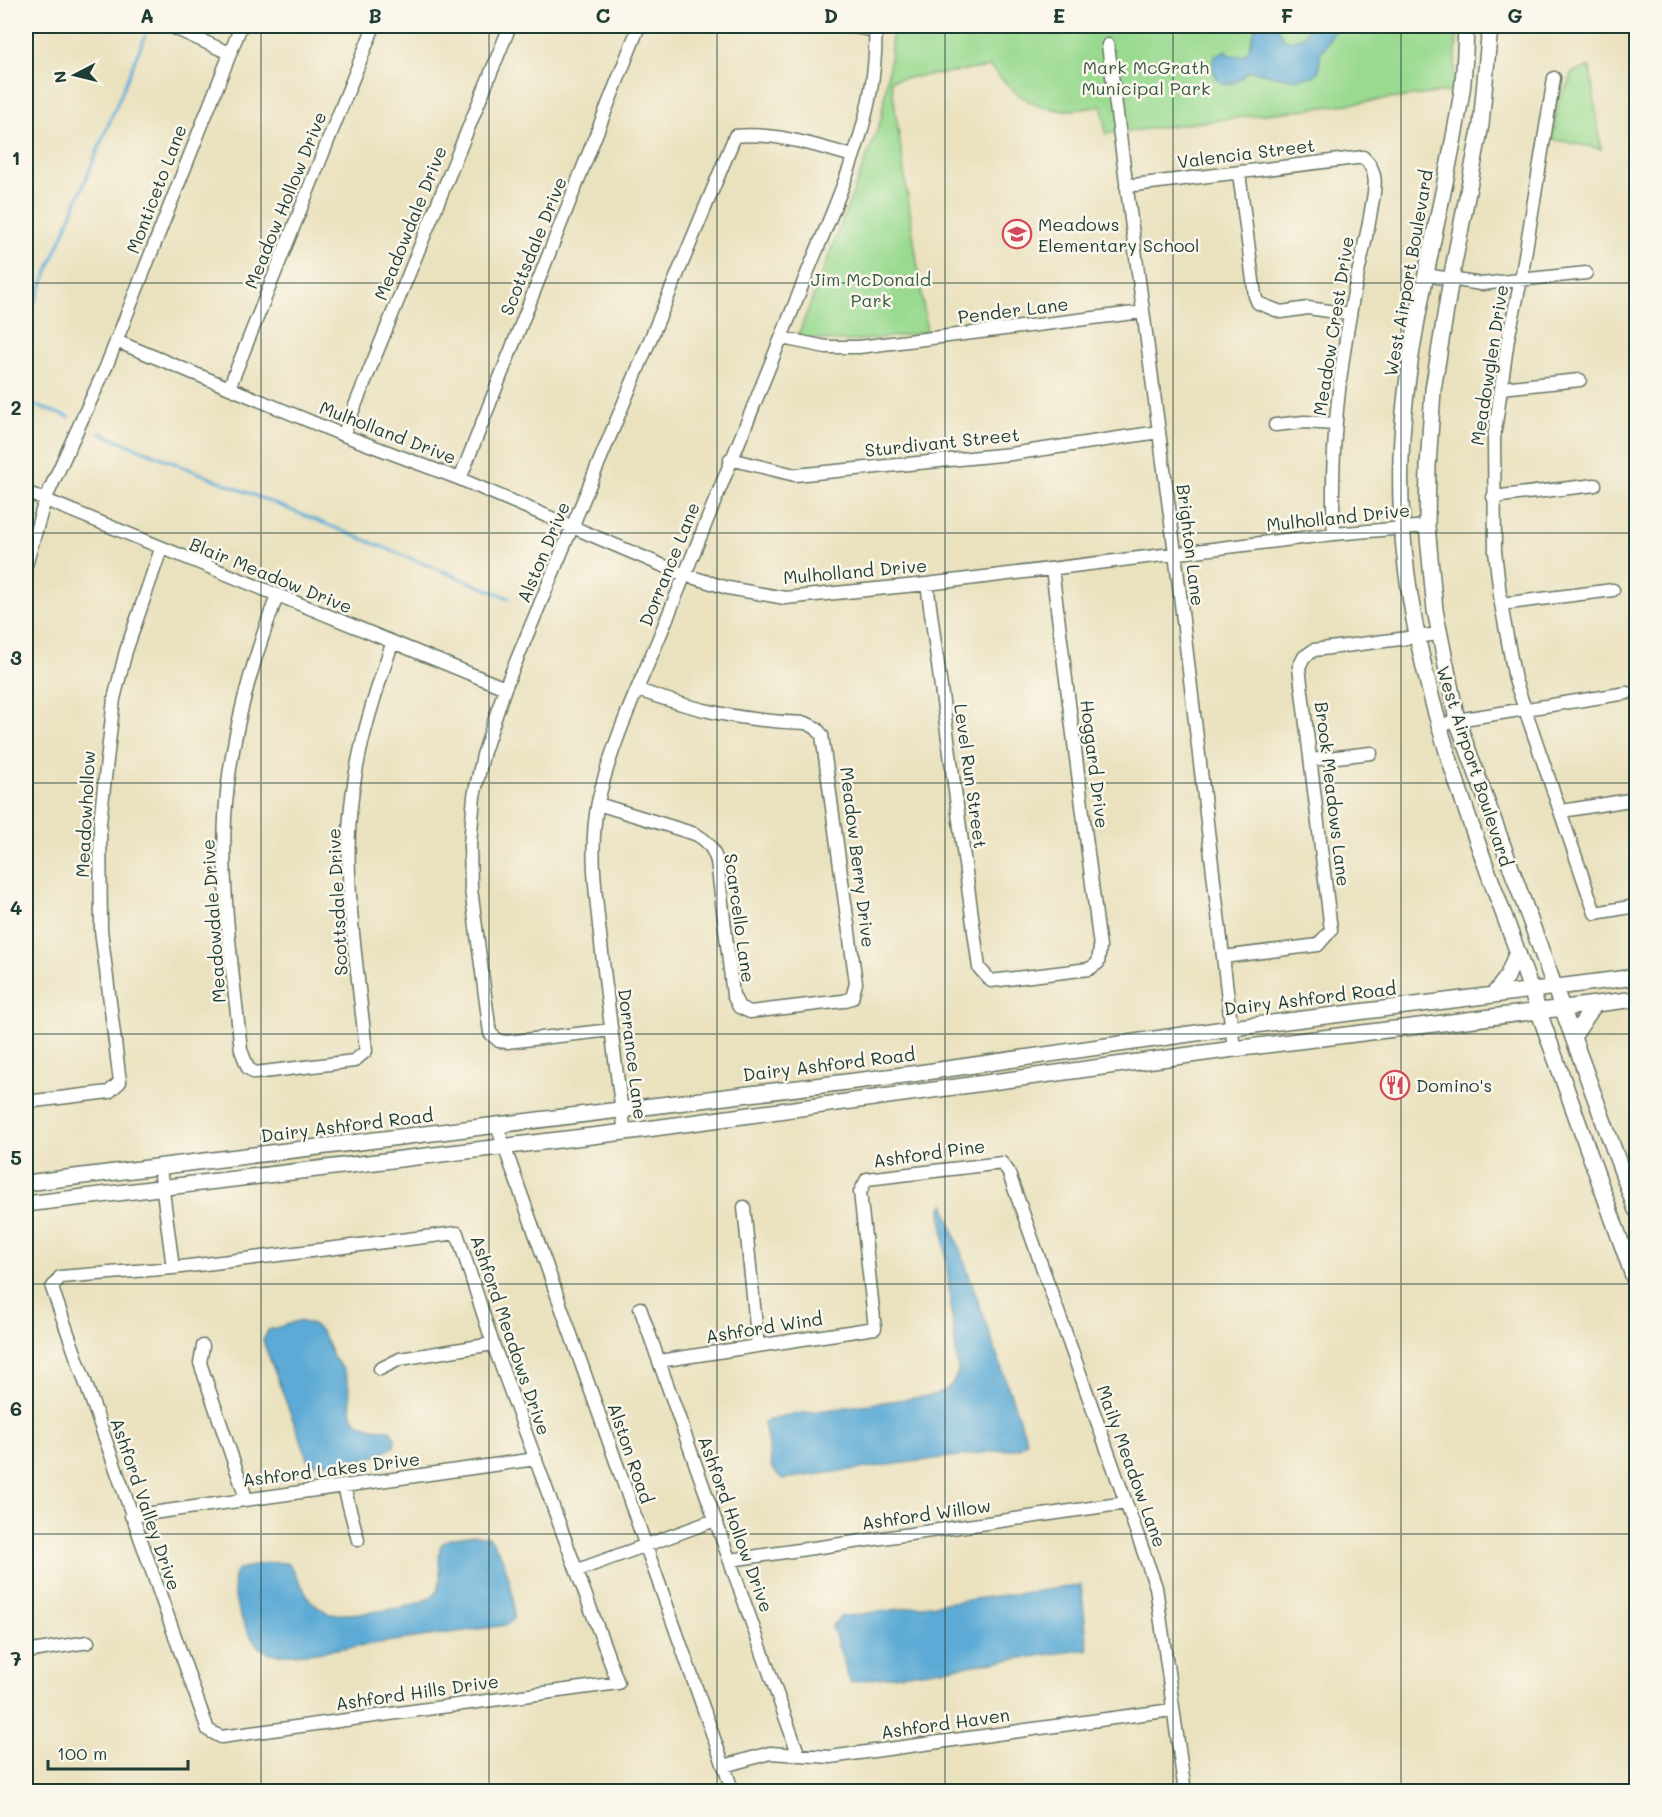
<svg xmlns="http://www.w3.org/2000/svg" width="1662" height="1817" viewBox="0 0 1662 1817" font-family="Mali,sans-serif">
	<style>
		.green { fill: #9ada90; stroke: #5c8c62; stroke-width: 1.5 }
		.water { fill: #5baad5; stroke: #3d7484; stroke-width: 1.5 }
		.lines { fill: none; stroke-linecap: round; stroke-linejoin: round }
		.stream { stroke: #5baad5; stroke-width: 3 }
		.minor-casing { stroke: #667664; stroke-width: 15 }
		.major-casing { stroke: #667664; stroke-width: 18 }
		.minor { stroke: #fff; stroke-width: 12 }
		.major { stroke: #fff; stroke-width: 15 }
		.grid { fill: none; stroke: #1f3d34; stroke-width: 1.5; stroke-opacity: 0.55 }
		.labels { text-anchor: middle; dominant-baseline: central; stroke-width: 5; stroke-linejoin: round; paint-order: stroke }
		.park-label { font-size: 18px; fill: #385c46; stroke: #fbf7ec }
		.street-label { font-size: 18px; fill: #1f3d34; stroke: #fbf7ec }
		.poi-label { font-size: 18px; fill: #1f3d34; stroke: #fbf7ec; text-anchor: start }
		.neatline { fill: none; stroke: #1f3d34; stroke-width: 2 }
		.grid-label { font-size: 20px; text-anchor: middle; font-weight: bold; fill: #1f3d34 }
	</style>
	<rect width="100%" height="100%" fill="#fbf7ec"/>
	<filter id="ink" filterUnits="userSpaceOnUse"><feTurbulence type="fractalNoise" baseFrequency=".0167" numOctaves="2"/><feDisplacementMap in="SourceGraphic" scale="12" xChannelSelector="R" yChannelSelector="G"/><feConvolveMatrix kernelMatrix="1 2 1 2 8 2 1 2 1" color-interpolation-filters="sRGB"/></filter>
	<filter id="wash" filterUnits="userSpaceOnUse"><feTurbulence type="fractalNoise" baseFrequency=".008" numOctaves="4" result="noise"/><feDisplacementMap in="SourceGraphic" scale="24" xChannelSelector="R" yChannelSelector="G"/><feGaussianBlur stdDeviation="1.35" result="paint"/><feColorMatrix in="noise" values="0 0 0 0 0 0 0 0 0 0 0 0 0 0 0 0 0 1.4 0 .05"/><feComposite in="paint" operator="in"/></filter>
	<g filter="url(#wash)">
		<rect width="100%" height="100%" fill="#eae1be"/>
		<path class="green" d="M892 26H1458L1453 91 1106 134 1102 106C1045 116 1029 109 990 67L891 80 927 332C883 338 841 346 798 336L881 120 891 53Z
			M1590 67 1601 149 1552 139 1559 98 1569 84 1571 73Z"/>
		<path class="water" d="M1256 26H1278L1283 38 1290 41 1302 38 1310 26H1338L1320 54 1319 71 1314 76 1291 79 1251 71C1244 73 1241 79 1235 82 1217 91 1210 69 1214 56L1226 50 1229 55 1243 56 1248 52Z
			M944 1204 1027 1441 1019 1448 782 1479 772 1469 764 1422 782 1416 935 1395C949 1390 953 1385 958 1371L941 1211Z
			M298 1321C328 1327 321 1335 334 1358 337 1363 343 1368 345 1373 359 1408 334 1425 390 1430L395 1438 394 1446C374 1463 340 1461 315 1464L309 1462 263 1341 268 1330Z
			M474 1535 489 1537C506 1557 515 1593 514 1619L506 1625 308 1653C294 1653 274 1658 262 1649 246 1639 225 1585 237 1570 254 1565 271 1560 289 1564L310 1600 329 1614C350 1615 426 1610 437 1591 445 1576 435 1560 441 1545L449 1539Z
			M1081 1585 1088 1649 850 1682 832 1626 840 1617Z"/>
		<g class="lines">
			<path class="stream" d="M26 324 145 36
				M26 402 69 417
				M100 433 509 598"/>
		</g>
	</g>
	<g filter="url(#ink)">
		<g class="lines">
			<g class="minor-casing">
				<path id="minor" d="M170 26 229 53
					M849 26 875 31
					M1108 45 1175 553 1234 1049
					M1554 78 1521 280 1508 339 1494 438 1495 551 1501 604 1515 680 1595 913 1636 906
					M1239 173 1255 296 1258 303 1281 312 1308 308 1350 314
					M1126 186 1356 158 1363 157C1382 173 1373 195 1370 217 1364 250 1355 282 1350 315 1337 388 1330 460 1334 534
					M1426 275 1481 284 1586 273
					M782 338 826 347H859L1142 312
					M116 341 343 435 460 479 685 575 728 588 785 598 927 584 1334 534 1427 526
					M229 388 374 26
					M1501 388 1580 380
					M1275 425 1304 422 1335 424
					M343 435 510 26
					M730 459 795 475 1011 454 1159 432
					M460 479 639 26
					M26 492 505 688
					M1493 497 1595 485
					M26 565 45 500 106 367 241 26
					M927 584 979 968 991 981 1089 969 1098 963 1100 947 1052 569
					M277 596C250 667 229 741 225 818 221 896 233 973 241 1050L248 1068 255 1073 354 1061 366 1051C359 981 346 901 349 831 352 766 371 705 392 644
					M1501 604 1613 590
					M1438 727 1457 720 1627 693
					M1311 760 1371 753
					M598 804 695 834C708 841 712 847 717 861L733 995 739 1007 750 1012 843 1001 852 998 856 983 822 735 816 728 806 723C742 721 698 711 638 690
					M1562 811 1636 799
					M1223 957 1318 945 1331 930 1299 667 1304 657 1314 650 1439 634
					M611 1030 507 1042 499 1041 490 1033 471 889 470 844 474 796 483 755 505 688 735 136C776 132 814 145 853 156
					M26 1102 109 1092 120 1082 101 930 100 822 114 699 126 651 161 549
					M497 1126 733 1792
					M625 1132C616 1072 609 1012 602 953 597 903 588 851 598 802 613 736 645 674 670 611 716 499 761 388 806 276 838 198 880 112 875 26
					M160 1168 173 1268
					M744 1207 758 1346
					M457 1233 493 1344 618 1683 221 1737 208 1730 52 1288 60 1277 173 1268Z
					M640 1308 798 1753
					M203 1346 200 1363 246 1498
					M659 1361 875 1328 860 1192 867 1179 1002 1163 1008 1171 1156 1587 1185 1792
					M380 1369 400 1359 493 1344
					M344 1487 358 1540
					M131 1516 536 1459
					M730 1560 1126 1503
					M578 1570 715 1520
					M26 1652 88 1642
					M724 1766 770 1753 830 1757 1172 1710"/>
			</g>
			<g class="major-casing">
				<path id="major" d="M1466 26C1465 49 1465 74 1461 97 1442 217 1405 336 1401 458 1395 629 1457 788 1515 945 1556 1058 1596 1171 1636 1284
					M1490 26 1481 125 1451 279 1433 390 1428 466 1427 526 1435 610 1457 720 1636 1210
					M1494 994 1507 977 1517 952
					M1573 1037 1595 1004
					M26 1183 912 1074 1231 1028 1636 977
					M26 1204 625 1132 1234 1049 1636 999"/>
			</g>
			<use href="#minor" class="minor"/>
			<use href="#major" class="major"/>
		</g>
	</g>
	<path class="grid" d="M261 26V1792M489 26V1792M717 26V1792M945 26V1792M1173 26V1792M1401 26V1792M26 283H1636M26 533H1636M26 783H1636M26 1034H1636M26 1284H1636M26 1534H1636"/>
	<defs>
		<g id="school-ring" transform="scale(1.5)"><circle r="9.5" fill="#fbf7ec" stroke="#d1495b" stroke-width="1.5"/><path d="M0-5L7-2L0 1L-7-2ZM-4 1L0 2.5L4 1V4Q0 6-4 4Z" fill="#d1495b"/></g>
		<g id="restaurant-ring" transform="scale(1.5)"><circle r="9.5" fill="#fbf7ec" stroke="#d1495b" stroke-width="1.5"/><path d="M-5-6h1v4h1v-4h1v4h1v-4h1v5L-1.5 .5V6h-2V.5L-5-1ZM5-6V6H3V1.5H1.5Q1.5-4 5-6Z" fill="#d1495b"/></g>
	</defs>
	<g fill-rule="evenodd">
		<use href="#school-ring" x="1017" y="234"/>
		<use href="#restaurant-ring" x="1395" y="1085"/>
	</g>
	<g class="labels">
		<g class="park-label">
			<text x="1146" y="67">Mark McGrath<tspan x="1146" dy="21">Municipal Park</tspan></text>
			<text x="871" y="279">Jim McDonald<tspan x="871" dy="21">Park</tspan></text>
		</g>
		<g class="street-label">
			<text transform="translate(1246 153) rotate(-7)">Valencia Street</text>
			<text transform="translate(156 189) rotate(-69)">Monticeto Lane</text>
			<text transform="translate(285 200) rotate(-68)">Meadow Hollow Drive</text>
			<text transform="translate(410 223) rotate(-68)">Meadowdale Drive</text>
			<text transform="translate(533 246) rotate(-68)">Scottsdale Drive</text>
			<text transform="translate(1408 273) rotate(-80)">West Airport Boulevard</text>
			<text transform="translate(1013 310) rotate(-7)">Pender Lane</text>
			<text transform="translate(1333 326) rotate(-81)">Meadow Crest Drive</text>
			<text transform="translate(1489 365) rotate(-81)">Meadowglen Drive</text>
			<text transform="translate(388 432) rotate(21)">Mulholland Drive</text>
			<text transform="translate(942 442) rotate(-6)">Sturdivant Street</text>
			<text transform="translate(1338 517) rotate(-6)">Mulholland Drive</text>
			<text transform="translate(1191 545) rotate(83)">Brighton Lane</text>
			<text transform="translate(543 552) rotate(-67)">Alston Drive</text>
			<text transform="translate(669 564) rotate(-68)">Dorrance Lane</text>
			<text transform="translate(855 571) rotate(-5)">Mulholland Drive</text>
			<text transform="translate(271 575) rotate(22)">Blair Meadow Drive</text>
			<text transform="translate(1095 764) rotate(83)">Hoggard Drive</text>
			<text transform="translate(1475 766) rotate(72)">West Airport Boulevard</text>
			<text transform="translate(971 776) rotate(82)">Level Run Street</text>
			<text transform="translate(1333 794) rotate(83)">Brook Meadows Lane</text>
			<text transform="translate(85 814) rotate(-87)">Meadowhollow</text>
			<text transform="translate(858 857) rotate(83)">Meadow Berry Drive</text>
			<text transform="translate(337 902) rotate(-93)">Scottsdale Drive</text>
			<text transform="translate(740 918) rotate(82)">Scarcello Lane</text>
			<text transform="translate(213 921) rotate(-94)">Meadowdale Drive</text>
			<text transform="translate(1310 998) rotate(-7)">Dairy Ashford Road</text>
			<text transform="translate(633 1054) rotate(83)">Dorrance Lane</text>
			<text transform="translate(829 1064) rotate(-7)">Dairy Ashford Road</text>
			<text transform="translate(347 1125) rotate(-7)">Dairy Ashford Road</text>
			<text transform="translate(929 1153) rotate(-8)">Ashford Pine</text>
			<text transform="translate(764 1327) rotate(-9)">Ashford Wind</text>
			<text transform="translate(511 1335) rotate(71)">Ashford Meadows Drive</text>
			<text transform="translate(631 1453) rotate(71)">Alston Road</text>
			<text transform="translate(1132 1466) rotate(70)">Maily Meadow Lane</text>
			<text transform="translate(331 1469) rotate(-7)">Ashford Lakes Drive</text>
			<text transform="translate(146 1504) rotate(71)">Ashford Valley Drive</text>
			<text transform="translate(926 1514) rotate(-8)">Ashford Willow</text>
			<text transform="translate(736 1524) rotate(70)">Ashford Hollow Drive</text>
			<text transform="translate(417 1692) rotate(-8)">Ashford Hills Drive</text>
			<text transform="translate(945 1723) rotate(-8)">Ashford Haven</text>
		</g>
		<g class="poi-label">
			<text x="1038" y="224">Meadows<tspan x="1038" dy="21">Elementary School</tspan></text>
			<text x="1416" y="1085">Domino's</text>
		</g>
	</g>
	<rect width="1662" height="1817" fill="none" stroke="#fbf7ec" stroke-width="66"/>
	<g transform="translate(75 75) rotate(263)" stroke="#fbf7ec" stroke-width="4.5" paint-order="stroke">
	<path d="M0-4.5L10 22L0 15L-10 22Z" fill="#1f3d34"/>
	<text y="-9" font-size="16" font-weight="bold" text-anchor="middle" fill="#1f3d34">N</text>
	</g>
	<path d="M48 1760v9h140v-9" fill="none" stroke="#1f3d34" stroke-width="3"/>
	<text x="57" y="1760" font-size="18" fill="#1f3d34" stroke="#fbf7ec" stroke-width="4.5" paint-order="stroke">100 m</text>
	<rect x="33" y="33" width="1596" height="1751" class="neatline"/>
	<g class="grid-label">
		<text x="147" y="23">A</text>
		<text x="375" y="23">B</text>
		<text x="603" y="23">C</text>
		<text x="831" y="23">D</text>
		<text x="1059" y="23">E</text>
		<text x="1287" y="23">F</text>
		<text x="1515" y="23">G</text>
		<text x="16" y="165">1</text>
		<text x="16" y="415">2</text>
		<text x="16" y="665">3</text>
		<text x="16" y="915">4</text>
		<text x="16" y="1165">5</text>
		<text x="16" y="1416">6</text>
		<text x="16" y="1666">7</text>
	</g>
</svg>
